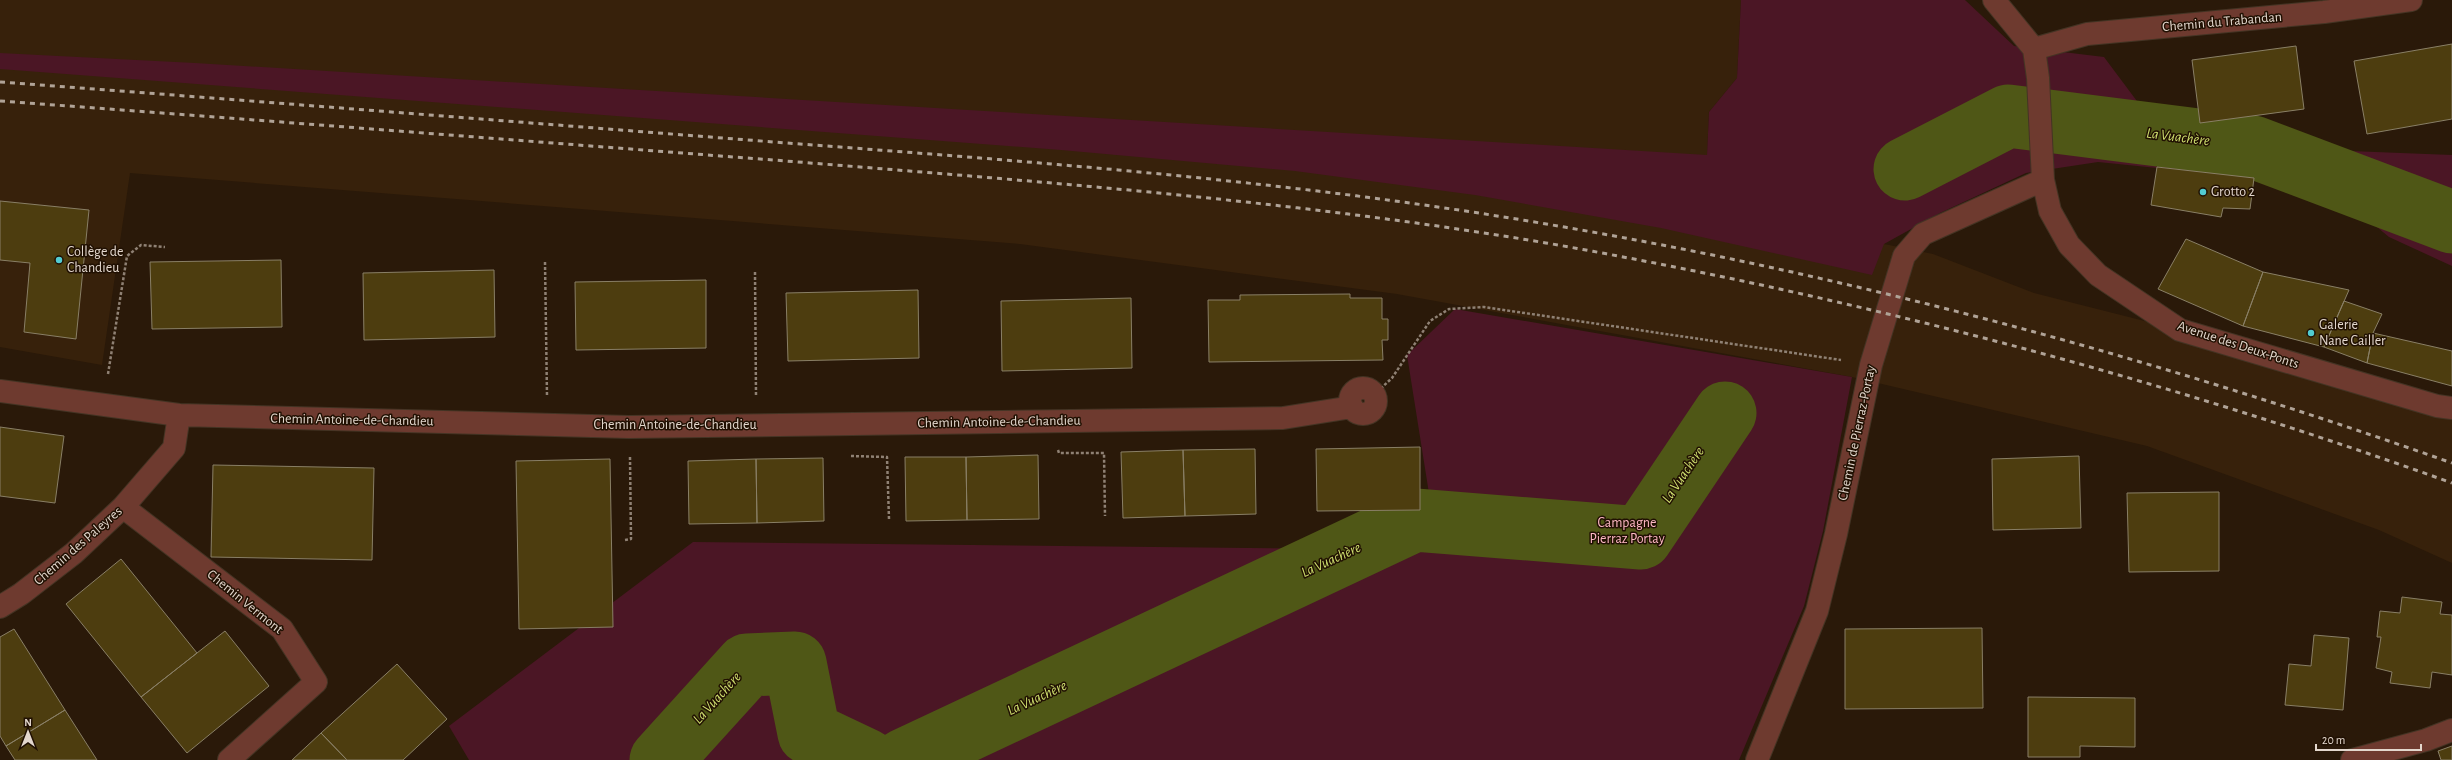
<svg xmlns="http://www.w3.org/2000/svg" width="2452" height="760" viewBox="0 0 2452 760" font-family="'Alegreya Sans',sans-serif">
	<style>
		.built { fill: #37210b }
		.green { fill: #4b1625 }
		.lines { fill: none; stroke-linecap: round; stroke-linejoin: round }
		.river { stroke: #4f5716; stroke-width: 63 }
		.building { fill: #4d3d0f; stroke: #897f66 }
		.minor-casing { stroke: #443424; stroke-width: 24 }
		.path { stroke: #8f8174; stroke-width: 2.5; stroke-dasharray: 3 2; stroke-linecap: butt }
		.minor { stroke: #6e3a2f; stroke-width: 22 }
		.rail { stroke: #b0a397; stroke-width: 3; stroke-dasharray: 5 5; stroke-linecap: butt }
		.poi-dot { fill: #52ccd1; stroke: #201002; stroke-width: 1.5 }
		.labels { text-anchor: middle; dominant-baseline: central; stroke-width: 3; stroke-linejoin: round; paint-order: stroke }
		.street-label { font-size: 14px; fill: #e3d7cd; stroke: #201002 }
		.poi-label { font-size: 14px; fill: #e3d7cd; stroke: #201002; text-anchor: start }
		.park-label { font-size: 14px; fill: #fdb7c4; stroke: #201002 }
		.water-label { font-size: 15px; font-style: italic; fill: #cede6e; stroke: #201002 }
	</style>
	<rect width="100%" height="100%" fill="#2a1909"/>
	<path class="built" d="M0 0H1741L1737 78 1709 112 1707 155 1884 244 1933 254 2034 293 2180 330 2452 408V563L2379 530 2147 446 1852 377 1397 294 1020 244 130 173 102 365 0 347Z"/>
	<path class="green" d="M1741 0H1965L2014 46 2104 57 2169 144 2452 155V266L2389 237 2326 185 2098 162 2026 173 1940 213 1884 244 1872 275 1661 228 1475 195 1295 171 1061 150 0 69V53L195 63 1707 155 1709 112 1737 78Z
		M1455 309 1852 377 1823 531 1804 606 1739 760H469L449 726 693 542 1438 550 1407 355Z"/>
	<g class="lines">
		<path class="river" d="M1905 169 2008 116 2253 147 2452 222
			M661 760 747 665 795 663 809 733 866 760
			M904 760 1415 520 1641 538 1725 413"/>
	</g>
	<path class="building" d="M2452 44V119L2367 134 2354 61Z
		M2296 46 2304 109 2200 123 2192 60Z
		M2157 167 2254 178 2250 209 2223 208 2221 217 2151 205Z
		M0 201 89 210 76 339 24 332 30 263 0 260Z
		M2186 239 2263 272 2243 326 2158 289Z
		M281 260 282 327 152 329 150 262Z
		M494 270 495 337 364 340 363 273Z
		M2263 272 2349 290 2324 347 2243 326Z
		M706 280V348L576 350 575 282Z
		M918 290 919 358 788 361 786 293Z
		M1350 294V298H1382V319H1388V340H1382L1383 360 1209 362 1208 300H1240V295Z
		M1131 298 1132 368 1002 371 1001 301Z
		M2344 301 2382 314 2373 333 2367 363 2324 347Z
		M2373 333 2452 351V386L2367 363Z
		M0 427 64 436 55 503 0 496Z
		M1420 447V510L1317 511 1316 449Z
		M1255 449 1256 514 1185 516 1183 450Z
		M1183 450 1185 516 1123 518 1121 452Z
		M1038 455 1039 519 967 520 966 457Z
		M2079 456 2081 528 1993 530 1992 459Z
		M905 457H966L967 520 906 521Z
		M823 458 824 521 757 523 756 459Z
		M610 459 613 627 519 629 516 461Z
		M756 459 757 523 689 524 688 461Z
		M213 465 374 468 372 560 211 557Z
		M2219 492V571L2129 572 2127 493Z
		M121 559 197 653 141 697 66 604Z
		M2402 597 2442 602 2440 614 2452 615V675L2432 672 2430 688 2390 683 2392 672 2376 668 2381 637H2377L2380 611 2400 613Z
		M1982 628 1983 708 1845 709V629Z
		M14 629 65 710 6 746 0 736V637Z
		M225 631 269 686 187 753 141 697Z
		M2314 635 2349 638 2343 710 2285 705 2289 664 2311 666Z
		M397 664 447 719 403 760H347L321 733Z
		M2028 697 2135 698V747L2080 746V757H2028Z
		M65 710 97 760H15L6 746Z
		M321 733 347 760H292Z
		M2452 746V760H2441L2438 751Z"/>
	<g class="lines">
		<g class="minor-casing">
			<path id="minor" d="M1994 0 2034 49 2038 78 2043 180 2050 211 2069 245 2098 275 2180 330 2437 406 2452 408
				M2034 49 2087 34 2324 12 2411 0
				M1350 401a13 13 0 1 1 26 0a13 13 0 1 1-26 0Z
				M0 391 179 415 629 427 1283 418 1352 407
				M123 507 282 629 316 682 229 760
				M0 607 21 594 74 553 123 507 174 448 179 415
				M1757 760 1817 611 1836 534 1871 365 1904 256 1923 234 2043 180
				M2352 760 2426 740 2452 730"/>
		</g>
		<path class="path" d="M545 262 547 396
			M755 272 756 395
			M108 374 127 256 141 245 165 247
			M1377 392 1392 378 1430 321 1449 309 1484 307 1841 360
			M1058 450 1059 453H1104L1105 516
			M851 456 887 457 889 519
			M625 540 631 539 630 457"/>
		<use href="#minor" class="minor"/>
		<path class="rail" d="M0 82C258 101 516 122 774 142 1036 162 1298 181 1558 226 1862 278 2161 360 2452 463
			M0 101C262 120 524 141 786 161 1044 182 1302 201 1558 245 1862 299 2161 378 2452 483"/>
	</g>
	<g class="poi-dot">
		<circle cx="2203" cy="192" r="4"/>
		<circle cx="59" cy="260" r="4"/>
		<circle cx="2311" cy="333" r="4"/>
	</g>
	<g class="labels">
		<g class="street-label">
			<text transform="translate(2222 22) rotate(-5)">Chemin du Trabandan</text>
			<text transform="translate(2238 345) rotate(18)">Avenue des Deux-Ponts</text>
			<text transform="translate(352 420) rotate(1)">Chemin Antoine-de-Chandieu</text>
			<text transform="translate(999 422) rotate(-1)">Chemin Antoine-de-Chandieu</text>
			<text x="675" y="425">Chemin Antoine-de-Chandieu</text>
			<text transform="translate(1857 433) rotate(-78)">Chemin de Pierraz-Portay</text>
			<text transform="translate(78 546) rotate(-41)">Chemin des Paleyres</text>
			<text transform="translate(245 602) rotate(39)">Chemin Vermont</text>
		</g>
		<g class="poi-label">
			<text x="2211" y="192">Grotto 2</text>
			<text x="67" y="252">Collège de<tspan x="67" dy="16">Chandieu</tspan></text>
			<text x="2319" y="325">Galerie<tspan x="2319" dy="16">Nane Cailler</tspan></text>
		</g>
		<g class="park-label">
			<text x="1627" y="523">Campagne<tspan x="1627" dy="16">Pierraz Portay</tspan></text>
		</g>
		<g class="water-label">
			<text transform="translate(2178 137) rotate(7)">La Vuachère</text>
			<text transform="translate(1683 475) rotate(-56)">La Vuachère</text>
			<text transform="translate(1331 560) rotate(-25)">La Vuachère</text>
			<text transform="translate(717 698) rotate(-48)">La Vuachère</text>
			<text transform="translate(1037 698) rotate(-25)">La Vuachère</text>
		</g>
	</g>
	<g transform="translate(28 732)" stroke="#201002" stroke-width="3" paint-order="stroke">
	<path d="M0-3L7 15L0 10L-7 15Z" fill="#e3d7cd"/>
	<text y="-6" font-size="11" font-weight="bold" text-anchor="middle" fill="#e3d7cd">N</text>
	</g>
	<path d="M2316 744v6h105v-6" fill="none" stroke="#e3d7cd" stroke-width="2"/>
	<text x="2322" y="744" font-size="12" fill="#e3d7cd" stroke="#201002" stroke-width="3" paint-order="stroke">20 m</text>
</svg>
